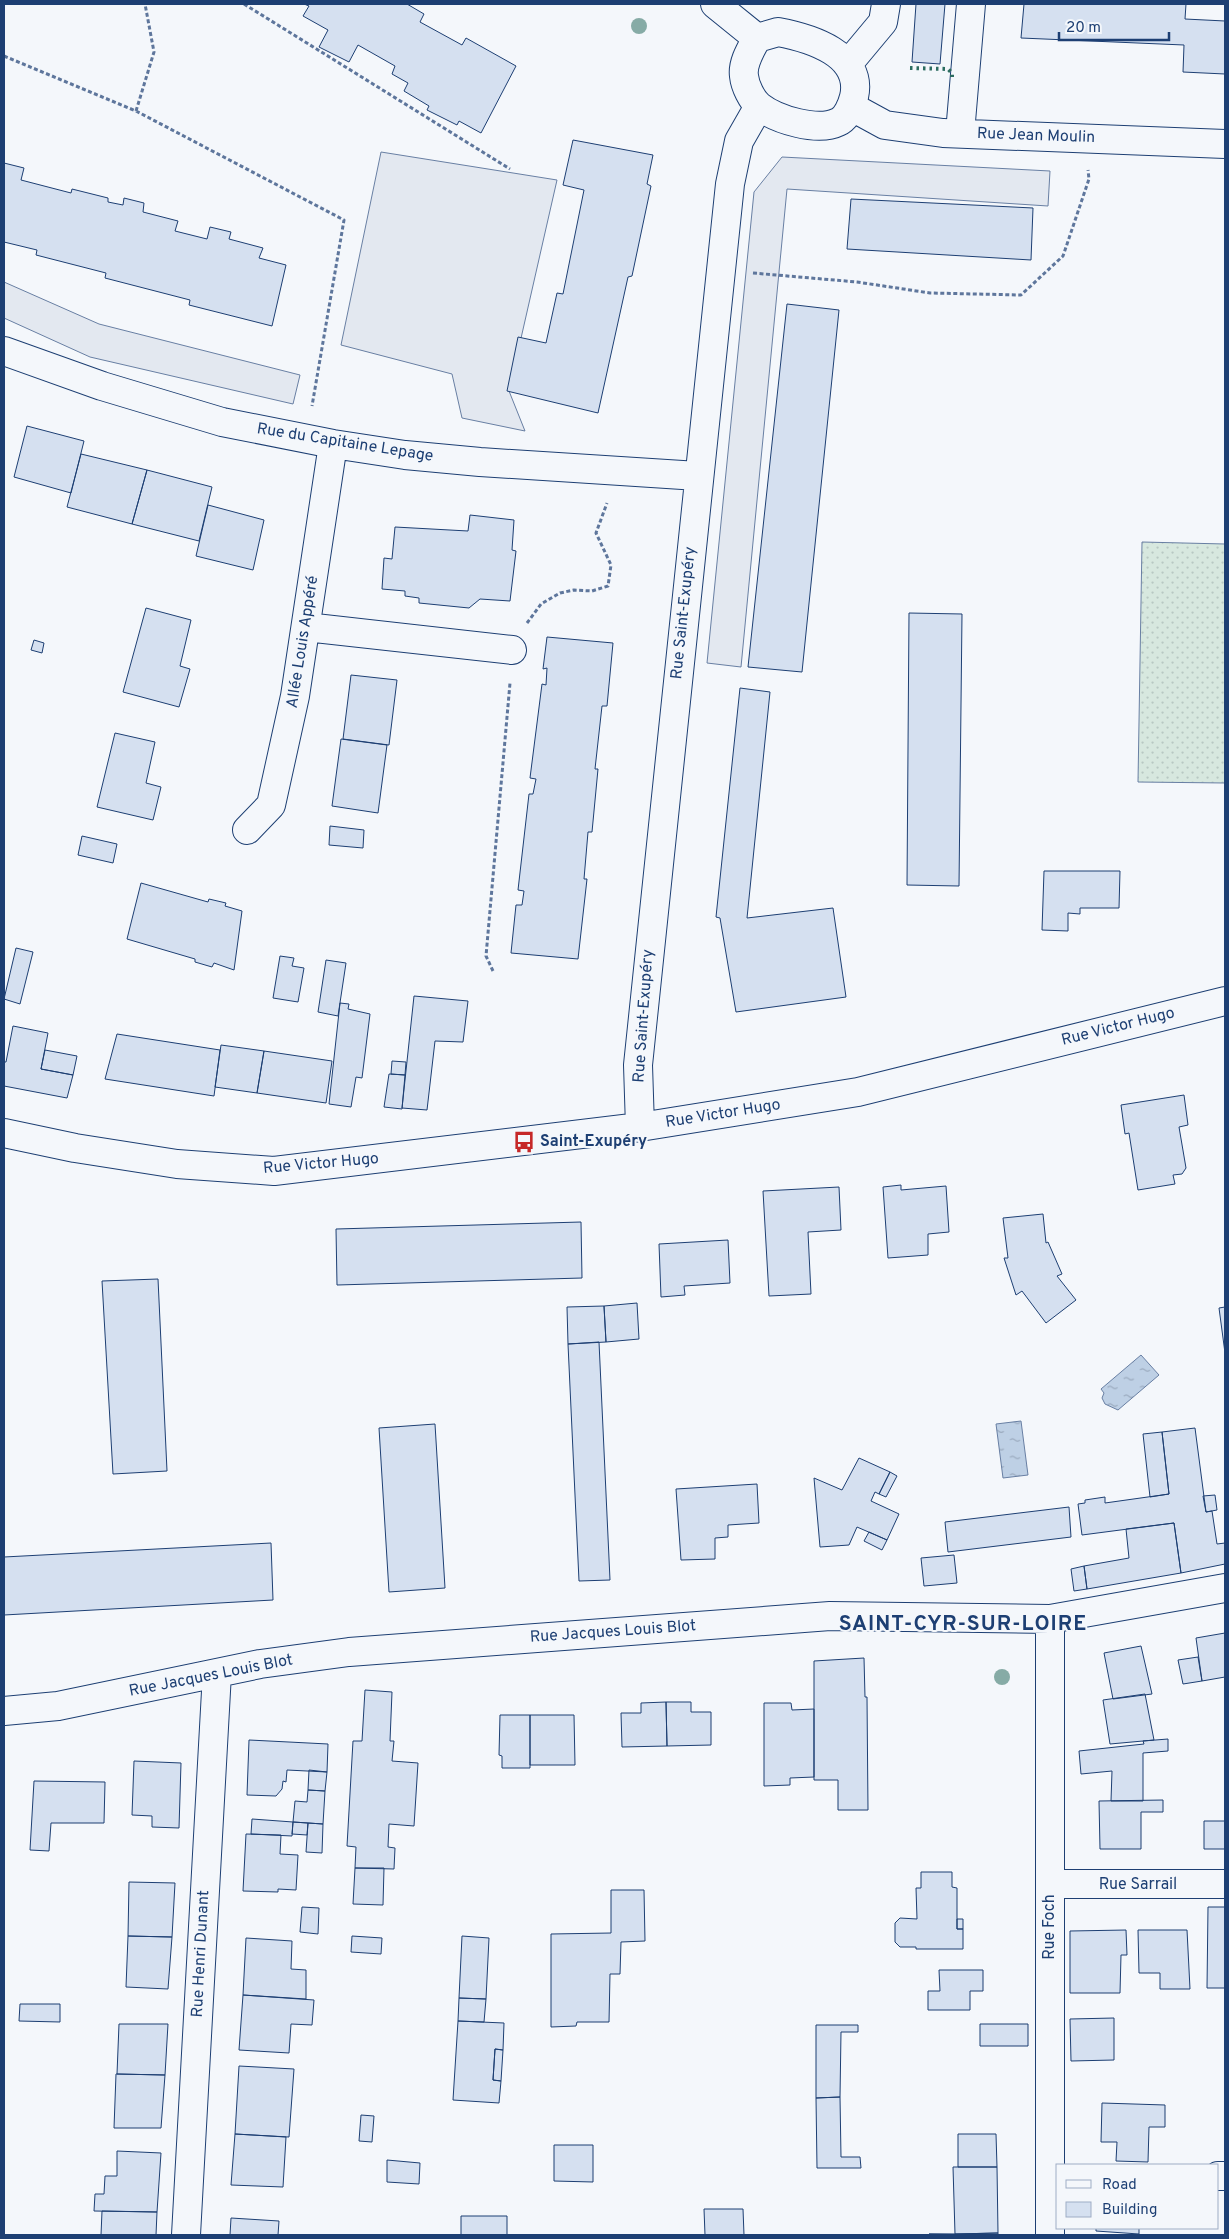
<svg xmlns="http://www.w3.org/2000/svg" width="1229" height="2239" viewBox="0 0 1229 2239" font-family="Overpass,sans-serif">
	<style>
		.grass { fill: url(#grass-dots); stroke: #687fa3 }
		.parking { fill: #e3e8f0; stroke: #687fa3 }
		.water { fill: url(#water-ripples); stroke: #687fa3 }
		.building { fill: #d5e0f0; stroke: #1d3f73 }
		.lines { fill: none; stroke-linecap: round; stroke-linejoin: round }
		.minor-casing { stroke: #1d3f73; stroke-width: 30 }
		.path { stroke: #5e769c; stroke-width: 3; stroke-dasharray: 4 2.5; stroke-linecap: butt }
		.minor { stroke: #f4f7fb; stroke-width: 28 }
		.hedge { stroke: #2c6c60; stroke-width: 4; stroke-dasharray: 2.5 4; stroke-linecap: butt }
		.tree { fill: #86aba6 }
		.labels { text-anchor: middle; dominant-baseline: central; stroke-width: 4; stroke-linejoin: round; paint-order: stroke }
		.street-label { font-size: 16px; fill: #1d3f73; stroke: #f4f7fb }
		.poi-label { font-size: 16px; font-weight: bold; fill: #1d3f73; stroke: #f4f7fb; text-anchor: start }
		.district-label { font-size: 21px; font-weight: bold; letter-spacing: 1px; fill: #1d3f73; stroke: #f4f7fb }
	</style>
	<defs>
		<pattern id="grass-dots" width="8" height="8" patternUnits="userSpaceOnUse" patternTransform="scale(1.25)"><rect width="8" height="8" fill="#d7e8df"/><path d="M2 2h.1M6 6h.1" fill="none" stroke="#b8c8c3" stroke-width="1.8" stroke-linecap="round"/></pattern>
		<pattern id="water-ripples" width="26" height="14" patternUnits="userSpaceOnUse" patternTransform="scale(1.25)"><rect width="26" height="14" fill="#bed0e5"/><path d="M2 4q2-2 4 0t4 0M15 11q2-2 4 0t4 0" fill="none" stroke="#9aaabe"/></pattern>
	</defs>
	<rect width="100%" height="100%" fill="#f4f7fb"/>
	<path class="grass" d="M1142 542 1225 544V783L1138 782Z"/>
	<path class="parking" d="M381 152 557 180 509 391 525 431 462 418 452 374 341 345Z
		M782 157 1050 171 1048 206 787 189 741 667 707 663 754 192Z
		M4 282 99 324 300 375 293 404 90 357 4 318Z"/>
	<path class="water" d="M1141 1355 1159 1375 1118 1410 1105 1404 1102 1398 1104 1393 1101 1389Z
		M1021 1421 1028 1475 1003 1478 996 1424Z"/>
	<path class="building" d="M304 4H407L424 14 420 22 462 45 466 38 516 66 481 133 459 121 457 125 427 110 429 106 404 91 408 83 392 74 395 66 358 45 349 62 319 47 328 30 303 16 309 6Z
		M916 4H945L940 64 912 62Z
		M1024 4H1186L1185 19 1225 21V74L1183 72 1184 45 1021 38Z
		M573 140 653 155 647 184 651 186 632 276 628 277 598 413 507 391 518 337 546 343 557 293 563 294 584 190 563 185Z
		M4 163 24 168 21 180 71 193 72 189 108 198V202L123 205 124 198 144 203 143 212 178 221 175 231 207 239 210 227 231 232 229 239 263 248 259 258 286 265 272 326 189 305 190 300 105 278 106 273 36 255 37 250 4 242Z
		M851 199 1033 208 1031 260 847 249Z
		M787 304 839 310 802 672 748 667Z
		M27 426 84 441 71 493 14 477Z
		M81 454 147 470 132 524 67 507Z
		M147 470 212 487 199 541 132 524Z
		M208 505 264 520 253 570 196 556Z
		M470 515 514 520 512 550 516 551 510 601 480 599 469 608 419 603V598L405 596V591L382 589 384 558 392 559 395 527 468 531Z
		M146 608 191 620 180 666 190 669 179 707 123 692Z
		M909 613 962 614 959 886 907 885Z
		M547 637 613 643 607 706H602L595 769H598L592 832H588L584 879H587L578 959 511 953 516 905H522L524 891 518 890 529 794H533L536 779 530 778 542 684 546 685 547 668 543 669Z
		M34 640 44 643 42 653 31 650Z
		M351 675 397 680 389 745 343 739Z
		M740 688 770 692 747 918 833 908 846 997 736 1012 720 918 716 917Z
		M115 733 155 742 146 783 161 787 153 820 97 807Z
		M341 739 387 745 378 813 332 806Z
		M330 826 364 830 363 848 329 845Z
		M82 836 117 844 113 863 78 855Z
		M1044 871H1120L1119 908H1080V914L1068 913V931L1042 930Z
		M141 883 208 902 209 899 226 903 225 906 242 911 234 970 214 963 212 967 195 962V959L127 939Z
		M16 948 33 952 20 1004 4 999Z
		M280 956 294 958 292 966 304 968 298 1002 273 998Z
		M326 960 346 963 338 1016 318 1012Z
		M414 996 468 1001 463 1042 435 1041 427 1110 402 1108Z
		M340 1003 349 1004 348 1009 370 1014 362 1078 356 1077 351 1107 329 1104Z
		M13 1026 48 1033 41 1069 73 1075 67 1098 4 1086V1062H6Z
		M117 1034 220 1050 214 1096 105 1079Z
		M221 1045 264 1051 257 1093 215 1087Z
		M45 1050 77 1056 73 1075 41 1069Z
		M264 1051 332 1061 326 1103 257 1093Z
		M392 1061 406 1062 405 1075 391 1074Z
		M389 1074 405 1075 402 1109 384 1107Z
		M1184 1095 1188 1125 1179 1127 1186 1168 1182 1174 1173 1175 1175 1184 1138 1190 1129 1133 1125 1134 1121 1105Z
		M901 1185V1190L946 1186 949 1232 928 1234V1255L888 1258 883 1187Z
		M839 1187 841 1230 808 1232 811 1294 769 1296 763 1191Z
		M1043 1214 1046 1243 1048 1242 1062 1274 1057 1276 1076 1300 1046 1323 1022 1291 1016 1295 1004 1258H1008L1003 1218Z
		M581 1222 582 1278 337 1285 336 1229Z
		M728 1240 730 1283 684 1286 685 1295 661 1297 659 1244Z
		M158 1279 167 1471 113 1474 102 1281Z
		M637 1303 639 1339 606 1342 604 1306Z
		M604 1306 606 1342 568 1344 567 1307Z
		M1225 1307V1353L1219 1308Z
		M599 1342 610 1580 579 1581 568 1344Z
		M435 1424 445 1588 389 1592 379 1428Z
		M1195 1428 1206 1512 1212 1511 1217 1544 1225 1543V1564L1181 1573 1174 1523 1082 1535 1078 1504 1085 1503V1500L1105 1497V1503L1169 1494 1162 1432Z
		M1162 1432 1169 1494 1150 1497 1143 1434Z
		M859 1458 890 1472 879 1494 875 1492 871 1501 899 1514 887 1540 857 1527 849 1545 820 1547 814 1478 842 1490Z
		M890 1472 897 1476 886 1497 879 1494Z
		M757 1484 759 1523 728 1525V1537L715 1538V1559L681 1560 676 1489Z
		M1215 1495 1217 1510 1206 1512 1203 1496Z
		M1069 1507 1071 1537 948 1552 945 1522Z
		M1174 1523 1181 1573 1087 1589 1084 1566 1129 1558 1126 1529Z
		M869 1532 887 1540 882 1550 864 1541Z
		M271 1543 273 1600 4 1615V1557Z
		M954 1555 957 1583 924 1586 921 1558Z
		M1084 1566 1087 1589 1074 1591 1071 1569Z
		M1225 1633V1677L1202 1681 1196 1638Z
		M1141 1646 1152 1694 1113 1699 1104 1653Z
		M1198 1657 1202 1681 1183 1684 1178 1660Z
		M864 1658 865 1697H867L868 1810H838V1780H814V1661Z
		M365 1690 392 1692 390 1741H394L392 1761 418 1763 414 1826 389 1824 388 1847 395 1848 394 1869 355 1868 356 1847 347 1846 353 1741H362Z
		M1145 1694 1154 1740 1110 1744 1103 1700Z
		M666 1702 667 1746 622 1747 621 1713H641V1703Z
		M666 1702H691V1712H711V1745L667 1746Z
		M764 1703H791L792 1710 814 1709V1777L790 1778V1785L764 1786Z
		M500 1715H530V1768H502V1756L499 1755Z
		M530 1715H574L575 1765H530Z
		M1168 1739V1751L1143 1753V1801H1111L1112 1771 1081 1774 1079 1751 1144 1744 1143 1741Z
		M249 1740 328 1744 327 1772 287 1770 286 1782 283 1781 282 1789 276 1796 247 1795Z
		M134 1761 181 1763 179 1828 152 1827V1816L132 1815Z
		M309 1770 327 1772 325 1791 308 1790Z
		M34 1781 105 1782 104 1823H51L49 1851 30 1850Z
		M308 1790 325 1791 323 1824 293 1822 295 1801 307 1802Z
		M1163 1800V1812H1141V1849H1100L1099 1801Z
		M252 1819 293 1822 292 1836 251 1834Z
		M1204 1821H1225V1849H1204Z
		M293 1822 308 1823 307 1835 292 1834Z
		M308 1823 323 1824 322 1853 306 1852Z
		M246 1834 281 1835 280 1854 298 1855 296 1890 278 1889V1892L243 1891Z
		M355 1868H384L383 1905 353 1904Z
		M921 1872H952V1887L957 1888V1929H963V1949H916V1947H900L895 1942V1923L900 1918 917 1919 916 1888H921Z
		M129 1882 175 1883 172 1937 128 1936Z
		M611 1890H644L645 1941 621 1942 620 1974H610L609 2022H577L576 2026 551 2027V1934L611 1933Z
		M302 1907 319 1908 318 1934 300 1932Z
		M1208 1907H1225V1988H1207Z
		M957 1919H963V1929H957Z
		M1126 1930 1127 1955H1121L1120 1993H1070V1931Z
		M1138 1930H1187L1190 1989H1160V1973H1139Z
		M128 1936 172 1937 168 1989 126 1987Z
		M352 1936 382 1938 381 1954 351 1952Z
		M462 1936 489 1938 486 1999 459 1998Z
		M246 1938 292 1941 291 1969 306 1970V1999L243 1995Z
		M939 1970H983V1991H970V2010H928V1991H940Z
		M243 1995 314 2000 312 2025 291 2024 289 2053 239 2050Z
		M459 1998 486 1999 484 2022 458 2021Z
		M20 2004H60V2022L19 2021Z
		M1114 2018V2060L1071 2061 1070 2019Z
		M458 2021 504 2023 503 2050 495 2049 493 2080 501 2081 499 2103 453 2100Z
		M119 2024H168L165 2075 117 2074Z
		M980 2024H1028V2046H980Z
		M816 2025H858V2032H841L840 2097 816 2098Z
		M495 2049 503 2050 501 2081 493 2080Z
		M239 2066 294 2069 289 2137 235 2134Z
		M116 2074 165 2075 161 2128H114Z
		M840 2097 841 2157H860L861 2168H817L816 2098Z
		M1102 2103 1165 2105V2127H1149L1148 2162 1116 2161 1117 2142H1101Z
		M361 2115 374 2116 372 2142 359 2141Z
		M235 2134 286 2137 283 2187 231 2185Z
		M958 2134H996L997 2167H958Z
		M554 2145H593V2182L554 2181Z
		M117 2151 161 2153 157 2212 94 2211 95 2194H104L105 2176H117Z
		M387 2160 420 2163 419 2184 387 2182Z
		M953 2167H997L998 2233 955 2234Z
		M704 2209H743L744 2235H705Z
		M102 2211 157 2212 156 2235H101Z
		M461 2216H507V2235H461Z
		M231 2218 279 2221 278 2235H230Z
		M1096 2228H1139V2234L1096 2231Z
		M998 2233V2235L929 2234H955Z"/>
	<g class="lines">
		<g class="minor-casing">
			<path id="minor" d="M715 4 757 38
				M778 32C810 38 864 54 854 97 852 105 847 118 838 122 818 132 777 120 759 106 752 100 745 86 744 76 742 63 751 49 757 38Z
				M848 64 883 22 886 4
				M852 107 885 125 943 133 1225 144
				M960 133 971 4
				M4 351 102 386 222 422 333 444 405 455 480 462 698 476
				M306 627 512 650
				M247 830 271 805 295 696 333 444
				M640 1127 638 1065 730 184 739 141 759 106
				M4 1133 75 1148 177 1164 274 1171 640 1127 858 1092 1225 1001
				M4 1711 58 1706 260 1664 349 1652 830 1616 1050 1619 1225 1588
				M1050 1884H1225
				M1218 2176H1225
				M186 2235 217 1673
				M1050 2235V1619"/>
		</g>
		<path class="path" d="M244 4 510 169
			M4 56 136 111 344 220 312 406
			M136 111 154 52 145 4
			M753 273 857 282 930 293 1021 295 1063 256 1089 179 1088 170
			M527 623 541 604 560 593 574 590 592 591 608 586 611 565 596 533 607 503
			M493 971 486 956 510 683"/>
		<use href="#minor" class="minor"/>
		<path class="hedge" d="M910 68 948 69 952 73V77"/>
	</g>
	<g class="tree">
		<circle cx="639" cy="26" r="8"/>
		<circle cx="1002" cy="1677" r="8"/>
	</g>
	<defs>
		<g id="bus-bare" transform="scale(1.725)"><path d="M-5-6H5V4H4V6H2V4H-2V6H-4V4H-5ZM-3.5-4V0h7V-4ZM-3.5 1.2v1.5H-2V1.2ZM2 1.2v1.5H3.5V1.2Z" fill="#c62828" stroke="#f4f7fb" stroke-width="2.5" paint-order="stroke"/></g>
	</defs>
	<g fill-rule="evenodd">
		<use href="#bus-bare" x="524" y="1142"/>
	</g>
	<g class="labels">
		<g class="street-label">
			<text transform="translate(1036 136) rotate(2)">Rue Jean Moulin</text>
			<text transform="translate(345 443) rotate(9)">Rue du Capitaine Lepage</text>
			<text transform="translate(684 613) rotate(-84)">Rue Saint-Exupéry</text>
			<text transform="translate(303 642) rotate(-81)">Allée Louis Appéré</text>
			<text transform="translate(644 1016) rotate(-86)">Rue Saint-Exupéry</text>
			<text transform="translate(1118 1027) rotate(-14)">Rue Victor Hugo</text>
			<text transform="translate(723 1114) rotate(-9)">Rue Victor Hugo</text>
			<text transform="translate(321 1164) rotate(-5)">Rue Victor Hugo</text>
			<text transform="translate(613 1632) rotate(-4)">Rue Jacques Louis Blot</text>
			<text transform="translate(211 1676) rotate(-11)">Rue Jacques Louis Blot</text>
			<text x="1138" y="1885">Rue Sarrail</text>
			<text transform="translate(1050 1927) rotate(-90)">Rue Foch</text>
			<text transform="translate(201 1954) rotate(-87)">Rue Henri Dunant</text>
		</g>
		<g class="poi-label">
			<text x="540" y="1142">Saint-Exupéry</text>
		</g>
		<g class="district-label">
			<text x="963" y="1624">SAINT-CYR-SUR-LOIRE</text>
		</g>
	</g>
	<rect width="1229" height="2239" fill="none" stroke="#1d3f73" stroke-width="10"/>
	<rect x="1056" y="2164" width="162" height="65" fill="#f4f7fb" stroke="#9eadc5"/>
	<rect x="1066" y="2180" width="25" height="8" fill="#f4f7fb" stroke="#9eadc5"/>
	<text x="1102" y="2189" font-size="15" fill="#1d3f73">Road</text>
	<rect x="1066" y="2202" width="25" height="15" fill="#d5e0f0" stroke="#9eadc5"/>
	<text x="1102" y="2214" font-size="15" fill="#1d3f73">Building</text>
	<path d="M1059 32v8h110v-8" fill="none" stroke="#1d3f73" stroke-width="2.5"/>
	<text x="1066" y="32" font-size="15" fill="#1d3f73" stroke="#f4f7fb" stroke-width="4" paint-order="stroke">20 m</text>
</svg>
